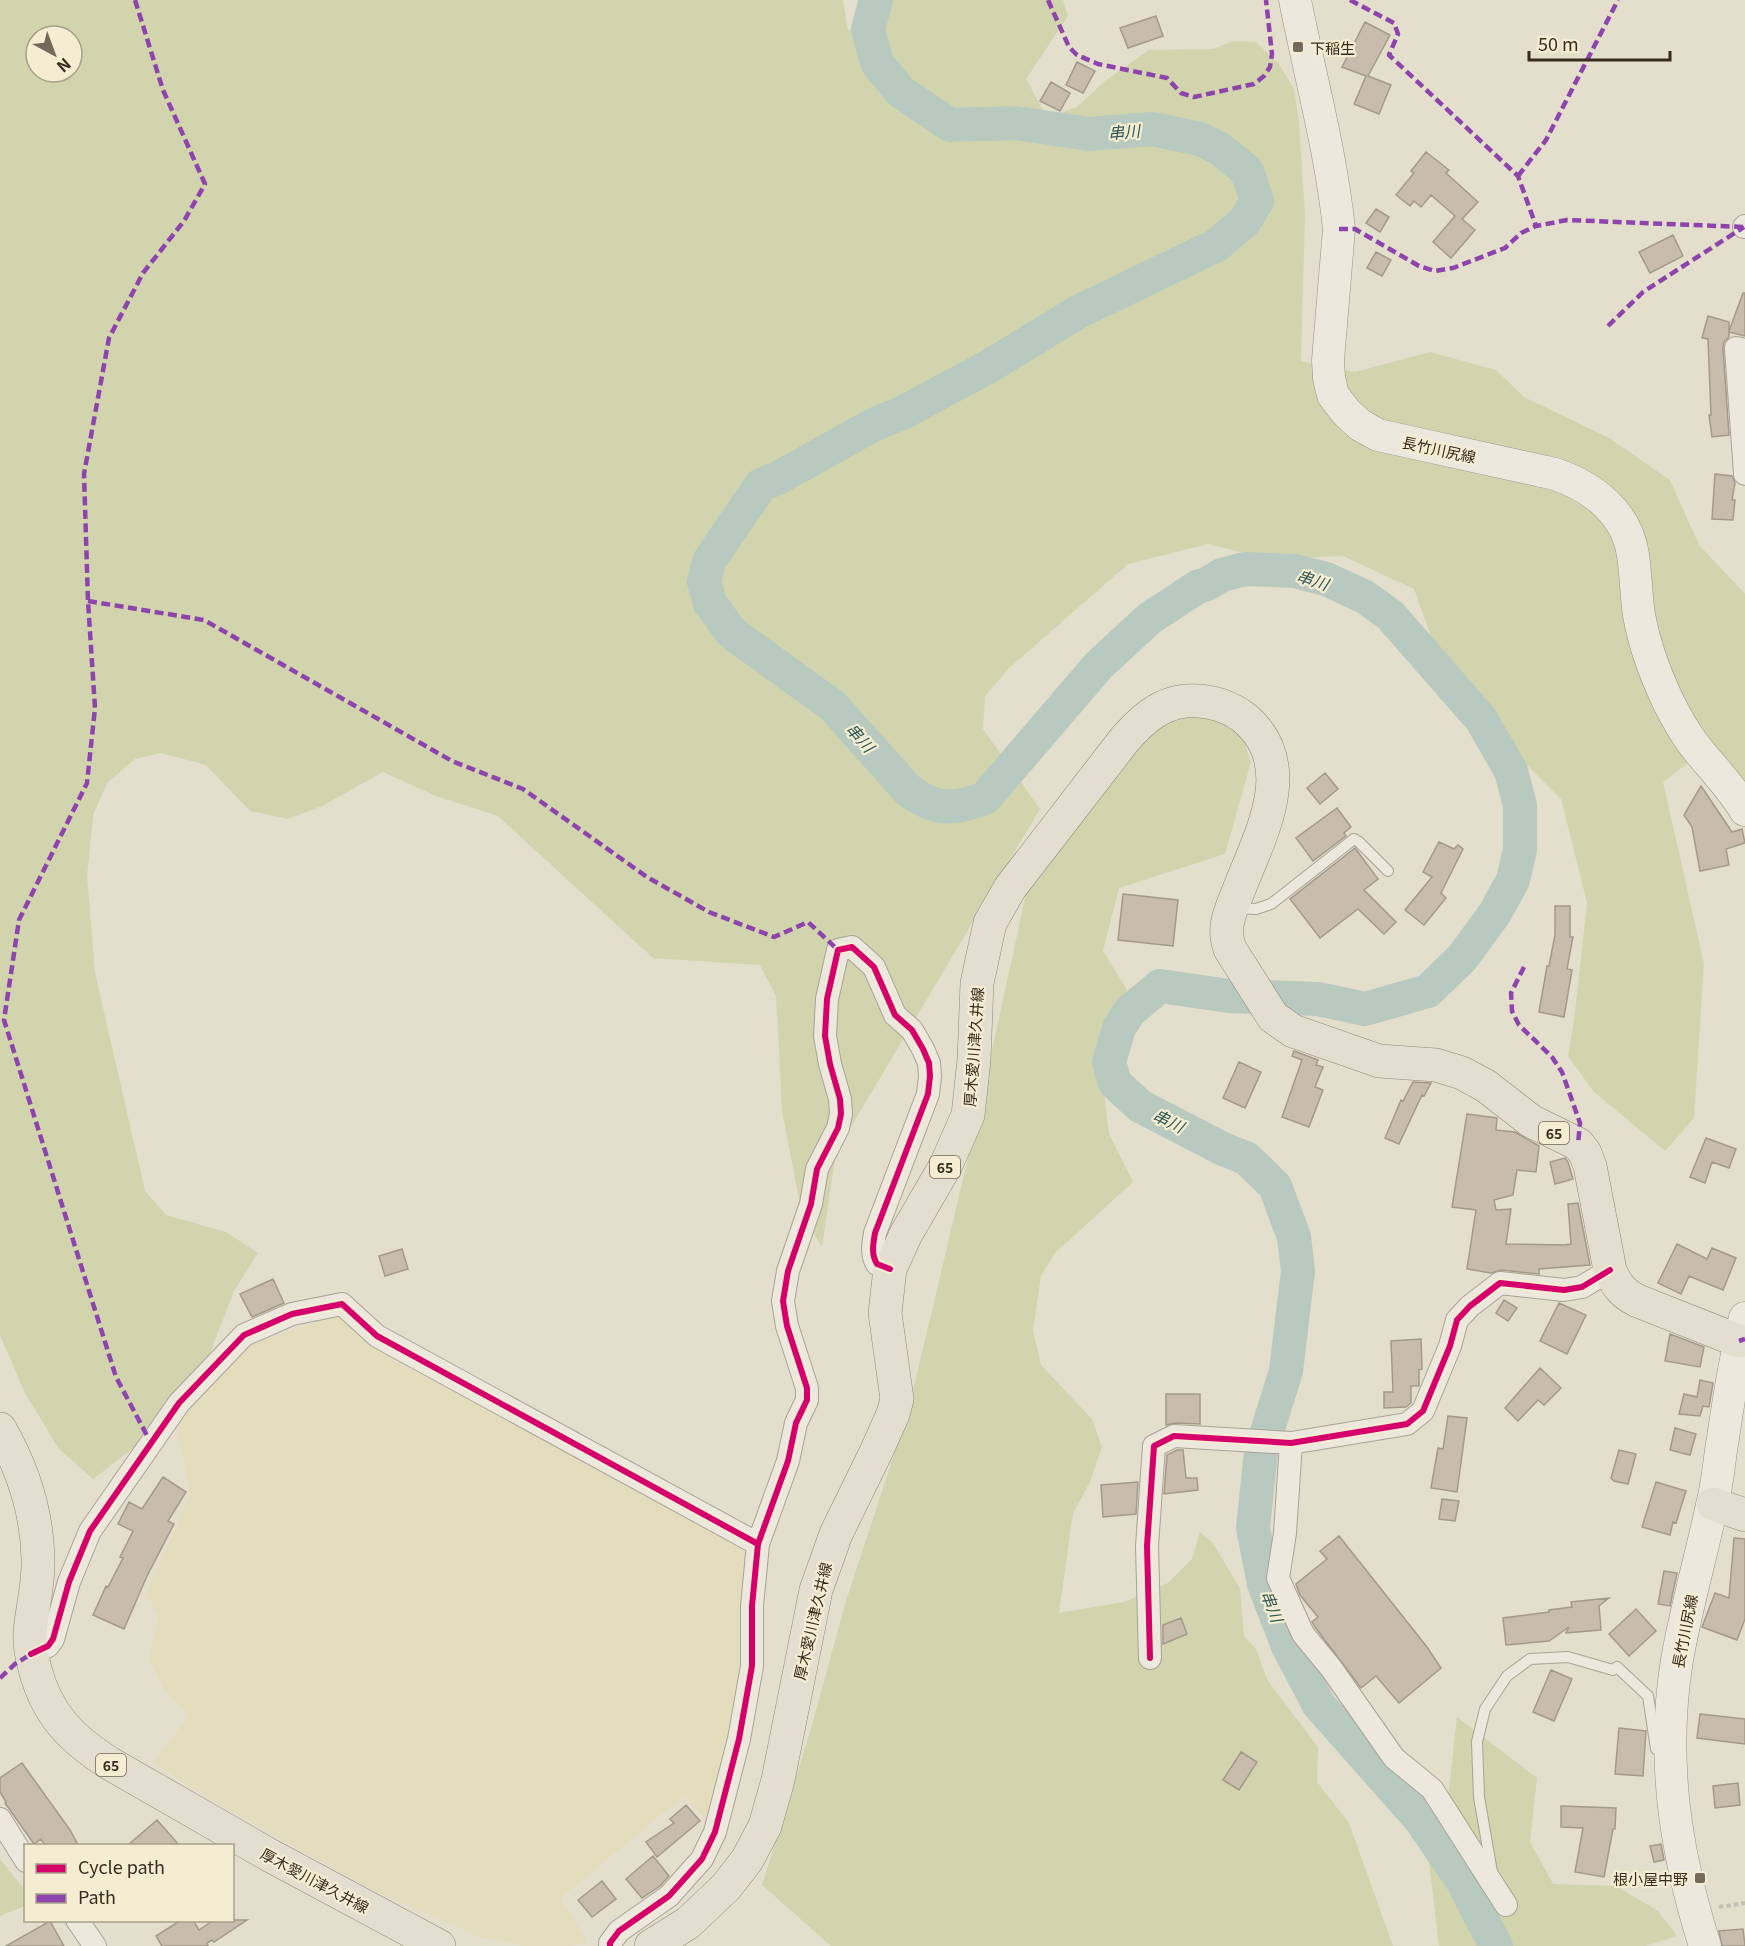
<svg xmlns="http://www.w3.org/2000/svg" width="1745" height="1946" viewBox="0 0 1745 1946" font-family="Georgia,'Noto Sans JP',serif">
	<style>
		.farmland { fill: #e4ddbd }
		.green { fill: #d2d4ae; fill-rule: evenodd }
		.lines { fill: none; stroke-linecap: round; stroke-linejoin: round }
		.river { stroke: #b8cabf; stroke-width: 34 }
		.building { fill: #c8bcad; stroke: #a49a8b; stroke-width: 1.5 }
		.lane-casing { stroke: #a9a395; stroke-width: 12 }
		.street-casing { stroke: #a9a395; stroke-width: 24 }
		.secondary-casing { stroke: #999286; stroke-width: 33 }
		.primary-casing { stroke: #8f887c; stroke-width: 34 }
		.path { stroke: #c5bfb4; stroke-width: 4; stroke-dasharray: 4.5 3; stroke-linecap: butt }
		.lane { stroke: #ece8de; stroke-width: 10 }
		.street { stroke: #ece8de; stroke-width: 22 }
		.secondary { stroke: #ece8de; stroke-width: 32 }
		.primary { stroke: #e3decf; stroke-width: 33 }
		.quiet { stroke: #8e44ad; stroke-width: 4.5; stroke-dasharray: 9 4.5; stroke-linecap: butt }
		.cycleway-casing { stroke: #f5edd2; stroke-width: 10 }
		.cycleway { stroke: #d6006c; stroke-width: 6 }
		.poi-dot { fill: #746a5b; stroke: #f5edd2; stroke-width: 2 }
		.labels { text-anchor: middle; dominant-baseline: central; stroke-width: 4.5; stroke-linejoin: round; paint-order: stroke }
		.shield { fill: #f5edd2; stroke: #716554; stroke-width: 1.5 }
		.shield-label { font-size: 14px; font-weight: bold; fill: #382b1e }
		.poi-label { font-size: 15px; fill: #382b1e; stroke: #f5edd2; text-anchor: start }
		.street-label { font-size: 15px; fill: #382b1e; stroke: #f5edd2 }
		.water-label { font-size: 16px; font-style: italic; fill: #2d5757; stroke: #f5edd2 }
	</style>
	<rect width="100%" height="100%" fill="#e4decc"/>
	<path class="farmland" d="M339 1315 400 1364 749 1541 745 1678 712 1826 684 1796 560 1898 588 1942 569 1946H523L480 1937 373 1890 206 1797 154 1763 189 1715 165 1691 149 1659 159 1616 146 1595 190 1495 176 1420 249 1344Z"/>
	<path class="green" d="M0 0H843L848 30 874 26 894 0H1063L1068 16 1026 79 1047 117 1077 107 1105 81 1149 50 1213 49 1234 41 1256 42 1279 64 1294 89 1299 123 1305 214 1301 361 1355 372 1430 352 1496 370 1524 397 1609 438 1670 480 1699 545 1745 594V794L1712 744 1663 782 1704 964 1694 1118 1665 1151 1594 1092 1568 1056 1574 1020 1587 903 1561 799 1505 743 1431 636 1414 589 1343 556 1270 559 1208 544 1128 564 1009 668 985 696 983 729 1040 809 836 1152 822 1247 802 1214 782 1111 776 996 760 965 653 958 498 816 436 796 383 772 322 806 288 819 250 811 206 765 161 753 135 759 107 783 93 815 87 876 95 973 145 1191 166 1215 226 1232 258 1253 234 1291 200 1379 160 1428 93 1479 59 1449 25 1393 0 1335ZM36 36H72V72H36Z
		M1196 715 1239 726 1251 762 1225 854 1119 888 1103 951 1137 1006 1103 1084 1109 1134 1133 1182 1055 1253 1041 1276 1033 1331 1041 1365 1092 1419 1102 1447 1090 1482 1073 1513 1059 1613 1124 1602 1168 1583 1192 1559 1200 1532 1212 1542 1240 1588 1244 1636 1256 1649 1268 1681 1318 1747 1317 1782 1349 1823 1393 1946H831L762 1885 810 1732 846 1601 908 1412 974 1133 1028 885 1154 728Z
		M1457 1717 1537 1778 1530 1842 1553 1884 1616 1886 1658 1911 1677 1936 1645 1946H1439L1429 1862 1446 1815Z
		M0 1859 25 1890V1906L0 1916Z"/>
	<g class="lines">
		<path class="river" d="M876 0 868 29 877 63 901 92 950 125 1016 123 1089 134 1152 129 1200 139 1220 149 1247 171 1257 201 1245 221 1217 245 1078 312 988 367 904 412 873 425 780 477 761 485 709 561 704 582 710 603 732 633 833 706 908 790C935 811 954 810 985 798L1099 665 1150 618 1199 586 1205 585 1222 575 1245 569 1295 571 1326 579 1365 597 1390 615 1481 719 1511 771 1520 805V850L1513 880 1495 913 1462 958 1428 991 1365 1009 1318 999 1229 996 1160 986 1130 1011 1119 1028 1109 1062 1115 1083 1140 1106 1223 1149 1246 1158 1275 1186 1294 1237 1298 1271 1286 1371 1261 1451 1253 1528 1264 1584 1288 1646 1319 1705 1420 1819 1463 1882 1496 1946"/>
	</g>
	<path class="building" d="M1156 16 1163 36 1128 48 1120 28Z
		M1365 22 1390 35 1368 76 1391 85 1379 114 1354 104 1366 76 1342 67Z
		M1077 62 1095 71 1083 93 1066 85Z
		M1051 82 1070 93 1060 111 1040 101Z
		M1426 152 1449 170 1446 173 1478 202 1462 219 1475 230 1451 258 1433 242 1455 216 1431 195 1421 207 1414 201 1410 206 1396 195 1414 173 1411 171Z
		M1376 209 1389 217 1380 232 1366 223Z
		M1673 235 1683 256 1650 273 1639 252Z
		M1376 252 1391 260 1382 276 1367 268Z
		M1743 293H1745V336L1729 332V337L1724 342 1723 348 1729 435 1712 437 1709 415H1711L1708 339 1702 338 1708 316 1729 322V331Z
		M1715 474 1732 476 1735 483 1732 500H1735L1733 520 1712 519Z
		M1325 773 1338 789 1320 804 1307 788Z
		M1701 786 1732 832 1742 829 1745 843 1726 849 1729 865 1700 871 1692 827 1684 815Z
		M1337 808 1351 827 1344 833 1346 836 1313 861 1296 838Z
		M1439 842 1454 849 1458 845 1463 849 1441 893 1446 898 1424 925 1405 910 1432 877 1423 872Z
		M1355 848 1378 879 1364 890 1396 922 1384 934 1358 909 1320 938 1290 899Z
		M1123 894 1178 900 1173 946 1118 940Z
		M1555 906H1570V937H1573L1567 969 1572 970 1564 1017 1539 1012 1547 966H1549L1555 935Z
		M1294 1051 1318 1060 1316 1065 1323 1067 1315 1087 1323 1090 1309 1127 1282 1117 1302 1060 1292 1056Z
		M1239 1062 1261 1072 1245 1108 1223 1098Z
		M1413 1082 1431 1083 1424 1096 1422 1095 1399 1144 1385 1138 1401 1100 1403 1101Z
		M1467 1114 1497 1118 1496 1130 1515 1132 1539 1146 1536 1172 1517 1170 1513 1195 1494 1200 1496 1210 1511 1209 1506 1244 1564 1245 1571 1244 1568 1204 1578 1203 1590 1265 1539 1269V1274L1501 1270 1491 1273 1467 1269 1476 1210 1452 1207Z
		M1706 1138 1736 1149 1729 1168 1712 1162 1705 1183 1690 1177Z
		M1565 1158 1568 1162 1573 1179 1555 1184 1550 1162Z
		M1677 1244 1707 1259 1712 1248 1736 1258 1723 1290 1689 1276 1681 1294 1658 1283Z
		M402 1249 408 1269 385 1276 379 1256Z
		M273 1279 284 1303 252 1317 240 1294Z
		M1504 1300 1517 1308 1508 1321 1496 1313Z
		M1559 1303 1586 1315 1567 1354 1540 1341Z
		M1670 1334 1704 1347 1700 1367 1665 1361Z
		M1421 1339 1422 1369 1419 1370V1386H1411V1403L1406 1407 1384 1408V1392H1393L1391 1341Z
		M1540 1368 1561 1388 1544 1405 1538 1400 1518 1421 1505 1408Z
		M1700 1380 1713 1383 1709 1407 1703 1406 1700 1416 1679 1414 1684 1394 1697 1397Z
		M1166 1394H1200V1424L1175 1423 1166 1425Z
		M1448 1416 1467 1418 1457 1492 1431 1488 1438 1448 1443 1449Z
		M1675 1428 1696 1434 1690 1455 1670 1450Z
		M1177 1450H1183L1186 1478H1197L1198 1490 1164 1494 1167 1455Z
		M1619 1450 1636 1454 1628 1484 1614 1481 1611 1478Z
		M163 1477 186 1492 168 1521 174 1524 147 1576 124 1629 93 1615 106 1586 108 1587 123 1558 120 1557 133 1531 118 1524 129 1502 142 1509Z
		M1138 1482 1136 1514 1103 1517 1101 1485Z
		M1656 1482 1686 1491 1676 1523 1673 1522 1670 1535 1642 1527Z
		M1442 1499 1459 1501 1455 1521 1439 1519Z
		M1339 1536 1427 1647 1441 1668 1399 1703 1376 1676 1361 1688 1315 1627 1312 1622 1318 1617 1300 1595 1296 1584 1327 1559 1320 1551Z
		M1734 1538 1745 1539V1619L1737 1640 1702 1627 1715 1593 1729 1598Z
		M1664 1571 1677 1573 1670 1606 1658 1604Z
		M1609 1598 1599 1606 1601 1630 1566 1633 1569 1627 1549 1641 1506 1645 1503 1618 1549 1612V1610L1572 1607 1571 1602Z
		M1636 1609 1656 1631 1629 1656 1609 1634Z
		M1181 1618 1187 1634 1163 1644V1625Z
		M1551 1670 1572 1679 1554 1721 1533 1712Z
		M1700 1714 1745 1719V1744L1697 1738Z
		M1619 1728 1646 1731 1643 1776 1615 1774Z
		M1241 1752 1257 1762 1239 1790 1223 1780Z
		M22 1763 70 1830 78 1845H45L41 1839 34 1844 5 1803 6 1802 0 1792V1778Z
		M1738 1783 1740 1805 1715 1808 1713 1786Z
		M686 1805 700 1821 657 1857 646 1842 674 1823 670 1819Z
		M1561 1806 1616 1808 1615 1829H1613L1604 1877 1575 1872 1583 1828 1561 1827Z
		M157 1820 179 1845H128Z
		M1661 1844 1664 1860 1654 1862 1650 1846Z
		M653 1856 669 1876 660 1886 642 1898 626 1879Z
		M602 1881 616 1899 592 1917 578 1900Z
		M181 1920H193L199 1930 214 1920H247L214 1942 212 1940 207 1943 208 1946H162L156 1936Z
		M50 1921 64 1946H6Z
		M1743 1929 1745 1946H1722L1719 1931Z"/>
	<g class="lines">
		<g class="lane-casing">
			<path id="lane" d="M1235 908 1256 909 1271 904 1354 839 1359 842 1388 871
				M1492 1872 1479 1797 1477 1742 1485 1709 1507 1676 1530 1659 1568 1657 1613 1670 1617 1667 1648 1696 1656 1749"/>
		</g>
		<g class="street-casing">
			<path id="street" d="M1744 227 1745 226
				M1745 350 1736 348 1745 474
				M1291 1443 1285 1533 1278 1578 1303 1634 1331 1668 1394 1758 1432 1789 1506 1905
				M31 1654 48 1646 53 1639 69 1582 90 1531 179 1403 244 1335 292 1314 342 1304 377 1336 758 1544
				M1150 1658 1147 1546 1154 1446 1174 1436 1291 1443 1407 1424 1423 1411 1450 1346 1457 1320 1470 1306 1500 1283 1564 1290 1582 1287 1610 1270
				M0 1819 26 1861
				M77 1920 95 1946
				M610 1946V1943L619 1931 669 1896 702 1859 715 1832 739 1739 752 1666V1606L758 1544 788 1461 796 1423 807 1400V1388L787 1326 783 1301 788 1271 811 1204 817 1169 838 1128 841 1114 840 1099 830 1064 825 1036 827 999 838 950 852 947 874 967 895 1015 912 1030 923 1049 929 1063 930 1076 928 1094 875 1233C873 1245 871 1254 877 1264L890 1269"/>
		</g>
		<g class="secondary-casing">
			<path id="secondary" d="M1295 0C1310 76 1331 151 1339 229L1328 360 1329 378 1333 395 1346 412 1360 425 1378 435 1555 474C1593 487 1627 513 1633 555 1636 575 1636 595 1639 615 1644 643 1654 671 1666 697 1674 714 1683 730 1694 745 1711 767 1731 786 1745 810
				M1705 1946C1675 1851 1661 1759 1677 1660 1686 1608 1701 1557 1712 1505 1718 1483 1719 1460 1723 1438 1729 1397 1735 1358 1745 1318"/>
		</g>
		<g class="primary-casing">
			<path id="primary" d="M0 1429C23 1469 37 1513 38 1559 39 1584 32 1608 30 1632 29 1645 32 1657 35 1669 47 1714 70 1738 109 1763L271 1856 439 1946
				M1713 1504 1745 1515
				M651 1946 688 1923 726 1887 747 1860 765 1826 778 1780 816 1590 836 1534 877 1450 893 1414 897 1399 885 1313 890 1269 906 1234 946 1165 968 1115 974 1060 977 983 990 923 1010 888 1125 739C1142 720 1159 704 1185 701 1208 699 1232 706 1249 722 1299 770 1258 839 1238 892 1230 912 1222 928 1230 949L1273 1017 1293 1031 1379 1061 1436 1065 1462 1073 1486 1086 1531 1121 1578 1144 1585 1153 1590 1166 1610 1270C1616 1285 1623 1294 1638 1301L1739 1341"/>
		</g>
		<path class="path" d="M1719 1907 1745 1903"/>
		<use href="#lane" class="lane"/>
		<use href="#street" class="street"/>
		<use href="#secondary" class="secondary"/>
		<use href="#primary" class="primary"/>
		<path class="quiet" d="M135 0 163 90 205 184 184 221 143 273 109 338 84 474 88 601 95 708 87 783 19 920 4 1020 116 1377 151 1443
			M1048 0 1069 47 1077 55 1098 64 1167 78 1181 93 1194 97 1254 84 1264 76 1270 67 1272 54 1266 0
			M1350 0 1394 23 1398 34 1389 55 1518 176 1536 226 1567 220 1744 227
			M1518 176 1546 140 1618 0
			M1339 229H1355L1419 266 1435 271 1453 268 1505 248 1521 233 1536 226
			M1608 326 1643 292 1744 227
			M88 601 204 620 452 761 523 789 647 877 709 912 774 937 808 922 838 950
			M1524 967 1511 993 1512 1011 1519 1025 1552 1057 1562 1072 1580 1123 1578 1144
			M1739 1341 1745 1339
			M0 1678 15 1664 31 1654"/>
		<g class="cycleway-casing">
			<path id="cycleway" d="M31 1654 48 1646 53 1639 69 1582 90 1531 179 1403 244 1335 292 1314 342 1304 377 1336 758 1544
				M1150 1658 1147 1546 1154 1446 1174 1436 1291 1443 1407 1424 1423 1411 1450 1346 1457 1320 1470 1306 1500 1283 1564 1290 1582 1287 1610 1270
				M610 1946V1943L619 1931 669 1896 702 1859 715 1832 739 1739 752 1666V1606L758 1544 788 1461 796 1423 807 1400V1388L787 1326 783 1301 788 1271 811 1204 817 1169 838 1128 841 1114 840 1099 830 1064 825 1036 827 999 838 950 852 947 874 967 895 1015 912 1030 923 1049 929 1063 930 1076 928 1094 875 1233C873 1245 871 1254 877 1264L890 1269"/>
		</g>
		<use href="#cycleway" class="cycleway"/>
	</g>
	<g class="poi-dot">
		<rect x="1292" y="41" width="12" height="12" rx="3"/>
		<rect x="1694" y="1872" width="12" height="12" rx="3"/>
	</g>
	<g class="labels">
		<g class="shield">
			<rect x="1539" y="1122" width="30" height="22" rx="4.5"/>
			<rect x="930" y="1156" width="30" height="22" rx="4.5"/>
			<rect x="96" y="1754" width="30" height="22" rx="4.5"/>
		</g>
		<g class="shield-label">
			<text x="1554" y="1133">65</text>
			<text x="945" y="1167">65</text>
			<text x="111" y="1765">65</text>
		</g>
		<g class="poi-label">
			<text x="1310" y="47">下稲生</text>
			<text x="1688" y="1878" text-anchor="end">根小屋中野</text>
		</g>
		<g class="street-label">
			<text transform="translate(1439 449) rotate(12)">長竹川尻線</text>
			<text transform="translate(973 1047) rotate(-86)">厚木愛川津久井線</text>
			<text transform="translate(812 1621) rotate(-77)">厚木愛川津久井線</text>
			<text transform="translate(1684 1631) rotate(-79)">長竹川尻線</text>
			<text transform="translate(315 1880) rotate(28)">厚木愛川津久井線</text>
		</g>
		<g class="water-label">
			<text transform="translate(1124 131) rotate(-5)">串川</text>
			<text transform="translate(1313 579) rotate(19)">串川</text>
			<text transform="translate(861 737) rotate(48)">串川</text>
			<text transform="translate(1169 1120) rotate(26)">串川</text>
			<text transform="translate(1273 1606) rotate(69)">串川</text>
		</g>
	</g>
	<rect x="24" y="1844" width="210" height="78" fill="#f5edd2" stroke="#a99f8a" stroke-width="1.5"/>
	<rect x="36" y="1864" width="30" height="9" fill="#d6006c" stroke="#a99f8a" stroke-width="1.5"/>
	<text x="78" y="1874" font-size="18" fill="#382b1e">Cycle path</text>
	<rect x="36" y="1894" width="30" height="9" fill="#8e44ad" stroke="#a99f8a" stroke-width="1.5"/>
	<text x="78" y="1904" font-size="18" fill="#382b1e">Path</text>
	<g transform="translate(54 54) rotate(139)"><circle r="28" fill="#f5edd2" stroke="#a99f8a" stroke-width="1.5"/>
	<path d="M0-4.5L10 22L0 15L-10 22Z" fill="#746a5b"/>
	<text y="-9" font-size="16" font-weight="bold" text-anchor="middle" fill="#382b1e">N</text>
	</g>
	<path d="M1529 51v9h141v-9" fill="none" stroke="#382b1e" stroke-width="3"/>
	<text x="1538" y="51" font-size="18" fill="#382b1e" stroke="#f5edd2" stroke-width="4.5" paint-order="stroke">50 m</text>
</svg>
